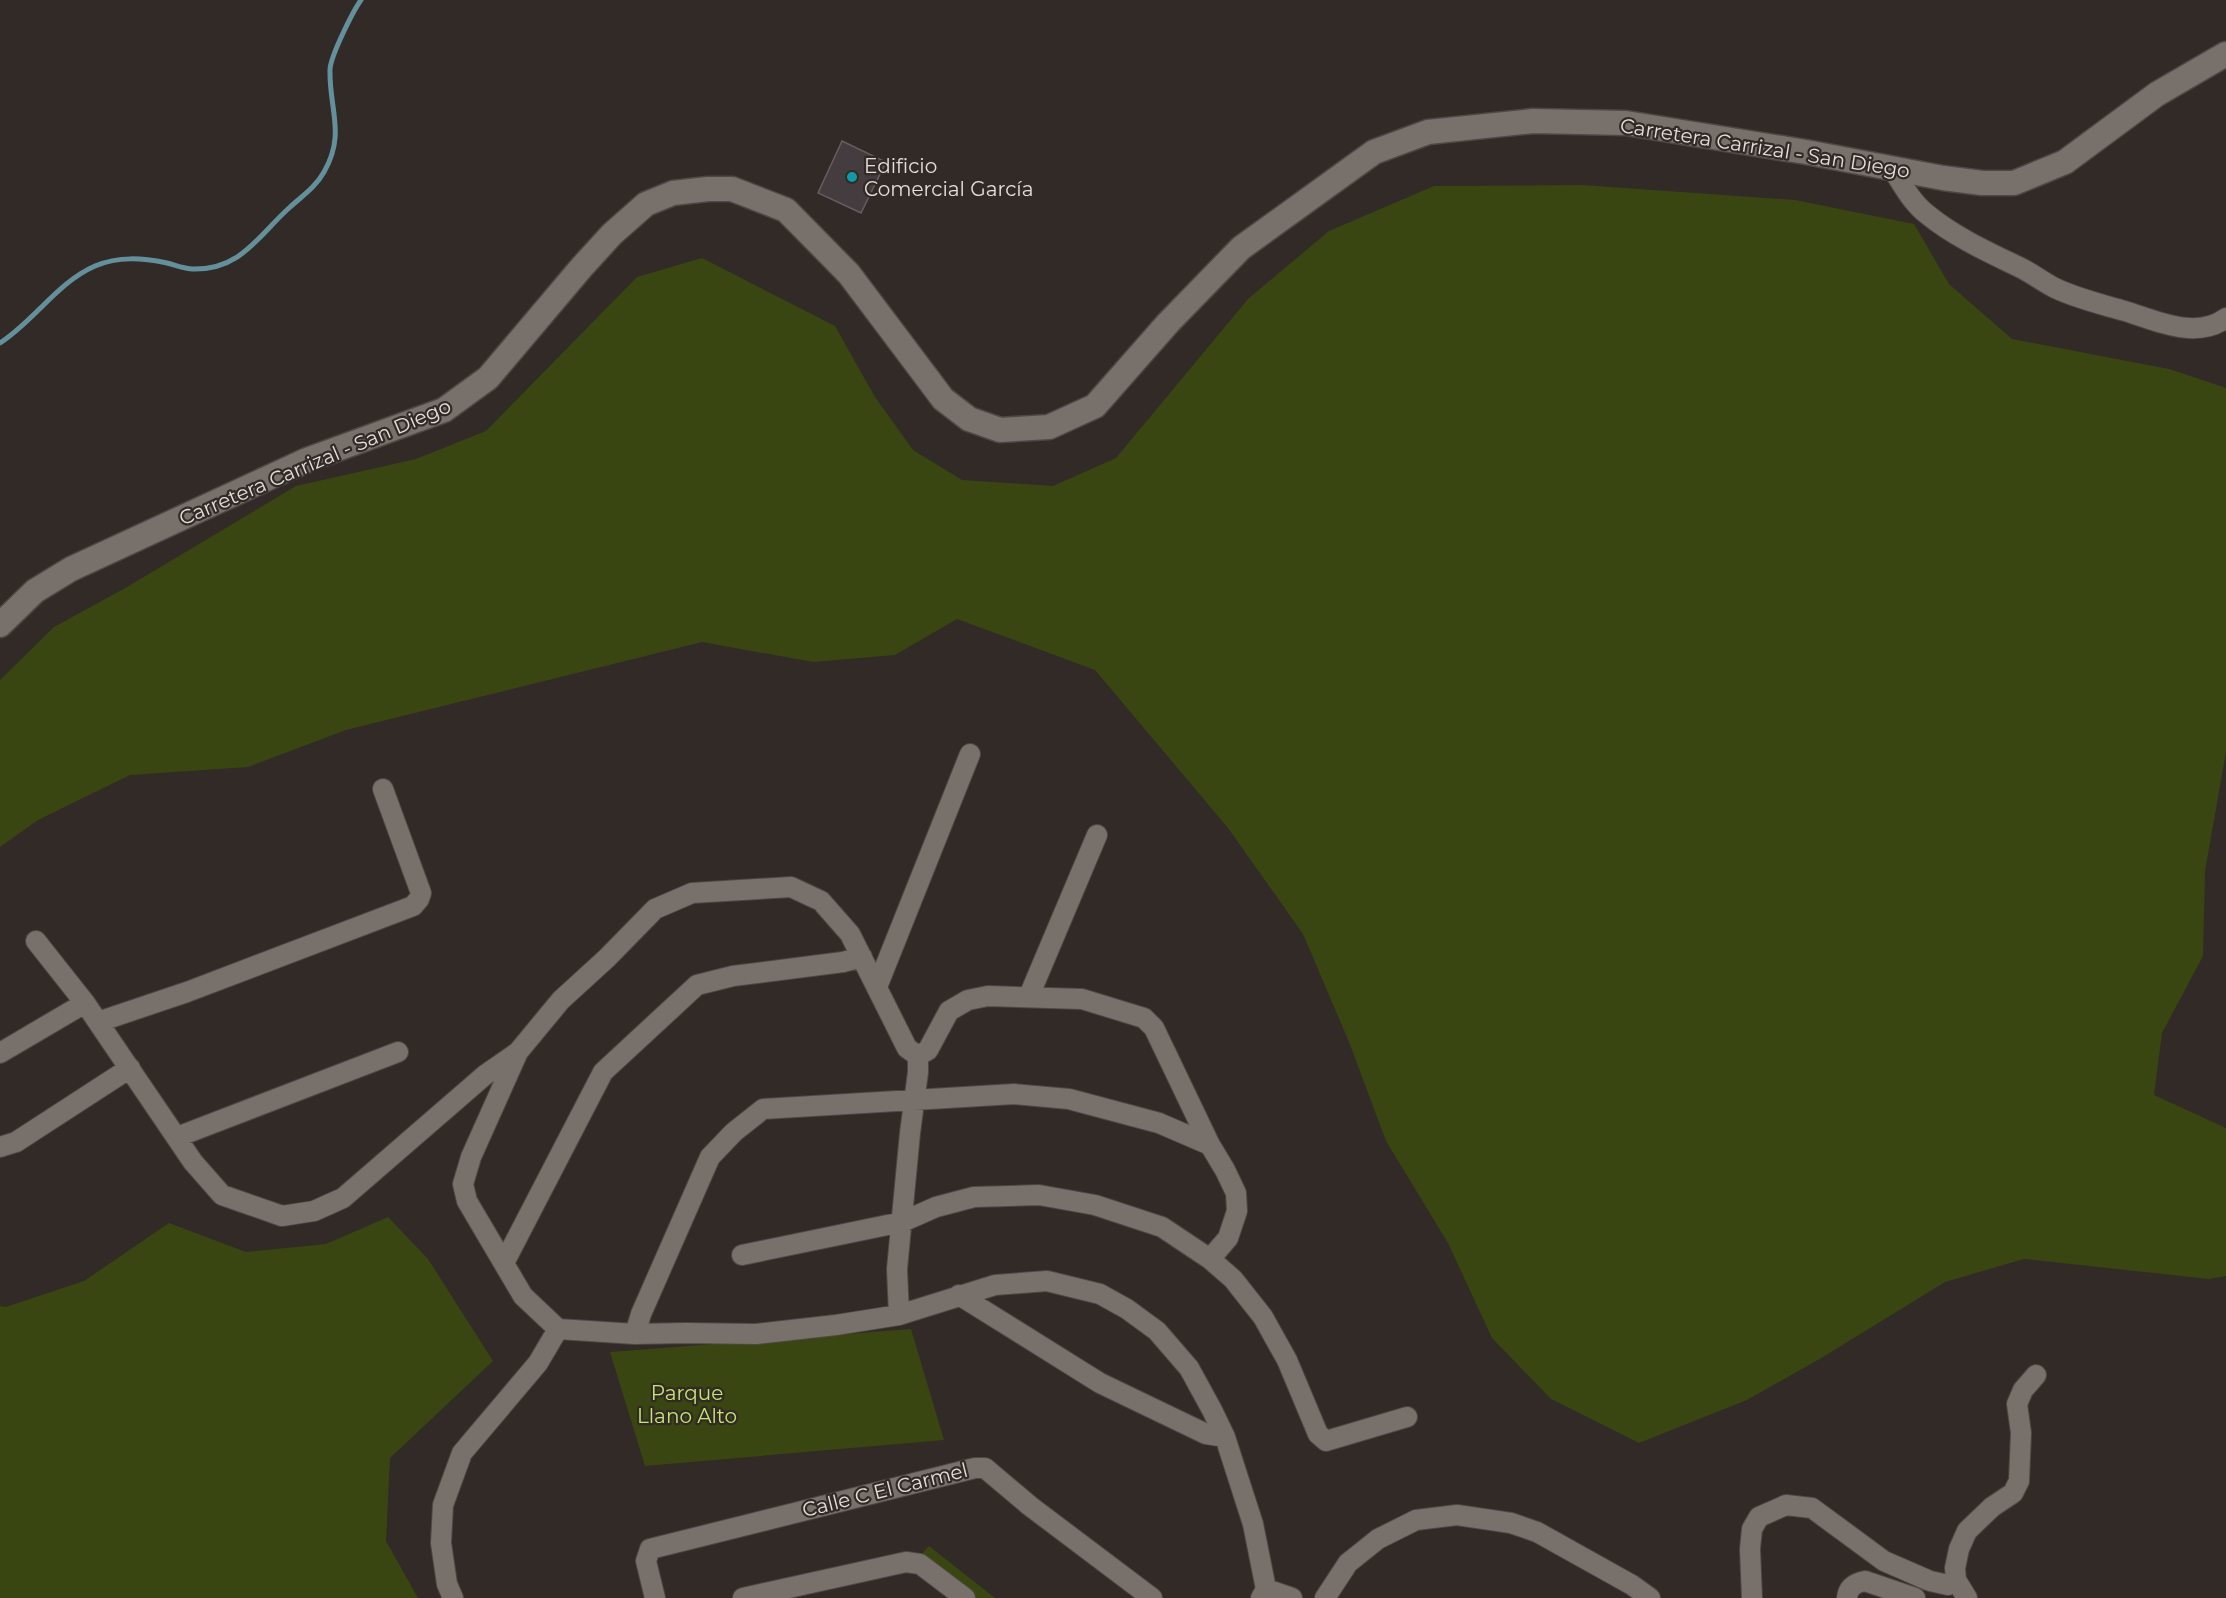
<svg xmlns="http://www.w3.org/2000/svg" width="2226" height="1598" viewBox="0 0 2226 1598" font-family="Montserrat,sans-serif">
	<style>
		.green { fill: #3a4611 }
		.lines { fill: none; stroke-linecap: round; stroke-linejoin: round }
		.stream { stroke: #64909c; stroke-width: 5 }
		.building { fill: #443c3e; stroke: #675d60; stroke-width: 1.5 }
		.minor-casing { stroke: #4e4844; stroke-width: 22 }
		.tertiary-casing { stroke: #4e4844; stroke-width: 27 }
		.minor { stroke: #78706b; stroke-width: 20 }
		.tertiary { stroke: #78706b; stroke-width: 24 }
		.culture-dot { fill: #0f9aa8; stroke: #312a26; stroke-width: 2 }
		.labels { text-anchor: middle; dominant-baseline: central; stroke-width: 4.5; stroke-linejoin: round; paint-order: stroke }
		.street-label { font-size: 20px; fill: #e3dedb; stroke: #312a26 }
		.poi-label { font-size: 20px; fill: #e3dedb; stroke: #312a26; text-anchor: start }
		.park-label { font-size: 20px; fill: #c6e56f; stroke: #312a26 }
	</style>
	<rect width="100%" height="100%" fill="#312a26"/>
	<path class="green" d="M1582 185 1795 200 1914 224 1949 284 2012 339 2169 369 2226 388V752L2205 871 2203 956 2162 1033 2154 1095 2226 1128V1276L2209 1279 2024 1259 1945 1282 1823 1357 1747 1400 1639 1443 1551 1399 1492 1338 1448 1243 1386 1141 1349 1042 1303 934 1228 828 1095 670 957 619 895 655 813 662 702 642 346 730 248 767 130 775 38 820 0 847V680L54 627 127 587 296 486 416 459 486 431 637 277 702 258 835 326 875 397 913 450 962 480 1053 486 1116 458 1248 299 1329 231 1434 186Z
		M388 1217 428 1259 493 1361 390 1458 386 1541 418 1598H0V1306L6 1307 84 1281 169 1223 246 1252 326 1244Z
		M911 1329 944 1440 645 1466 610 1352Z
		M929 1546 995 1598H951L910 1567Z"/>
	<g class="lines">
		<path class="stream" d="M0 343C34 321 58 282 95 266 119 256 142 258 167 263 175 265 185 269 193 269 241 270 258 236 289 208 302 196 315 188 324 172 346 134 329 109 330 70 330 57 353 11 361 0"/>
	</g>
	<path class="building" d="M842 141 886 162 861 213 818 193Z"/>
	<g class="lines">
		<g class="minor-casing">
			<path id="minor" d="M1892 168C1902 184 1912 203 1928 215 1955 237 1988 252 2019 267 2032 273 2043 282 2055 288 2078 299 2101 304 2125 311 2157 321 2196 340 2226 318
				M36 941 85 1003 193 1162 222 1195 282 1216 314 1211 343 1198 485 1075 518 1052
				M877 987 970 754
				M1029 996 1097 835
				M98 1022 187 992 413 906 419 899 421 893 383 789
				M0 1053 85 1003
				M918 1056 928 1050 949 1011 968 1000 988 996 1082 999 1144 1018 1154 1028 1210 1145
				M177 1137 398 1052
				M0 1147 16 1142 130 1068
				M742 1255 902 1222 936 1207 974 1197 1039 1195 1095 1205 1162 1227 1210 1259 1233 1279 1263 1317 1287 1360 1318 1434 1326 1441 1407 1417
				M504 1263 603 1072 697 985 733 976 843 962 862 957
				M959 1295 1100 1383 1206 1434 1225 1437
				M899 1315 897 1269 910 1133 918 1072V1056L907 1048 850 934 821 901 791 887 692 893 655 909 607 958 561 1000 518 1052 471 1157 463 1184 467 1201 523 1296 558 1329 635 1334 685 1333 756 1334 836 1325 899 1315 995 1285 1047 1281 1100 1294 1127 1309 1157 1331 1189 1368 1212 1410 1225 1437 1253 1524 1266 1589 1261 1598
				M635 1334 641 1314 710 1157 734 1132 763 1109 1014 1094 1069 1099 1159 1123 1210 1145 1225 1170 1236 1193 1237 1211 1228 1238 1210 1259
				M1266 1589 1292 1598
				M453 1598 447 1584 441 1543 443 1505 462 1453 538 1363 558 1329
				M655 1598 646 1561 650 1549 975 1468H985L1030 1506 1152 1598
				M743 1598 906 1562 920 1564 965 1598
				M1325 1598 1348 1563 1378 1539 1416 1520 1457 1515 1511 1523 1537 1532 1632 1585 1650 1598
				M1752 1598 1750 1549 1752 1529 1759 1517 1786 1505 1812 1508 1884 1561 1930 1581 1948 1585 1956 1580
				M1847 1598C1848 1587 1855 1583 1865 1581L1915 1598
				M1967 1598 1956 1580 1955 1568 1959 1549 1967 1531 1992 1507 2013 1493 2019 1481 2021 1433 2017 1404 2023 1390 2036 1375"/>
		</g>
		<g class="tertiary-casing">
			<path id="tertiary" d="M0 625 35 591 71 569 307 460 444 410 488 378 581 268 612 234 646 204 673 193 708 189H732L786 210 849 274 943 399 969 419 1000 430 1049 427 1095 406 1168 323 1241 248 1374 152 1428 132 1533 121 1626 123 1806 152 1943 178 1982 183H2014L2065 162 2157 94 2226 54"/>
		</g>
		<use href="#minor" class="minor"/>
		<use href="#tertiary" class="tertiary"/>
	</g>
	<circle class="culture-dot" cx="852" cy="177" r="6"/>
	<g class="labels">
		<g class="street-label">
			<text transform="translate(1765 148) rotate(9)">Carretera Carrizal - San Diego</text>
			<text transform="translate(315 462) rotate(-23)">Carretera Carrizal - San Diego</text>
			<text transform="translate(885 1490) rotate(-14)">Calle C El Carmel</text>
		</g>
		<g class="poi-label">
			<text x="864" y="166">Edificio<tspan x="864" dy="23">Comercial García</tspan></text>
		</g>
		<g class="park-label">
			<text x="687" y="1393">Parque<tspan x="687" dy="23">Llano Alto</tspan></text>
		</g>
	</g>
</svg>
